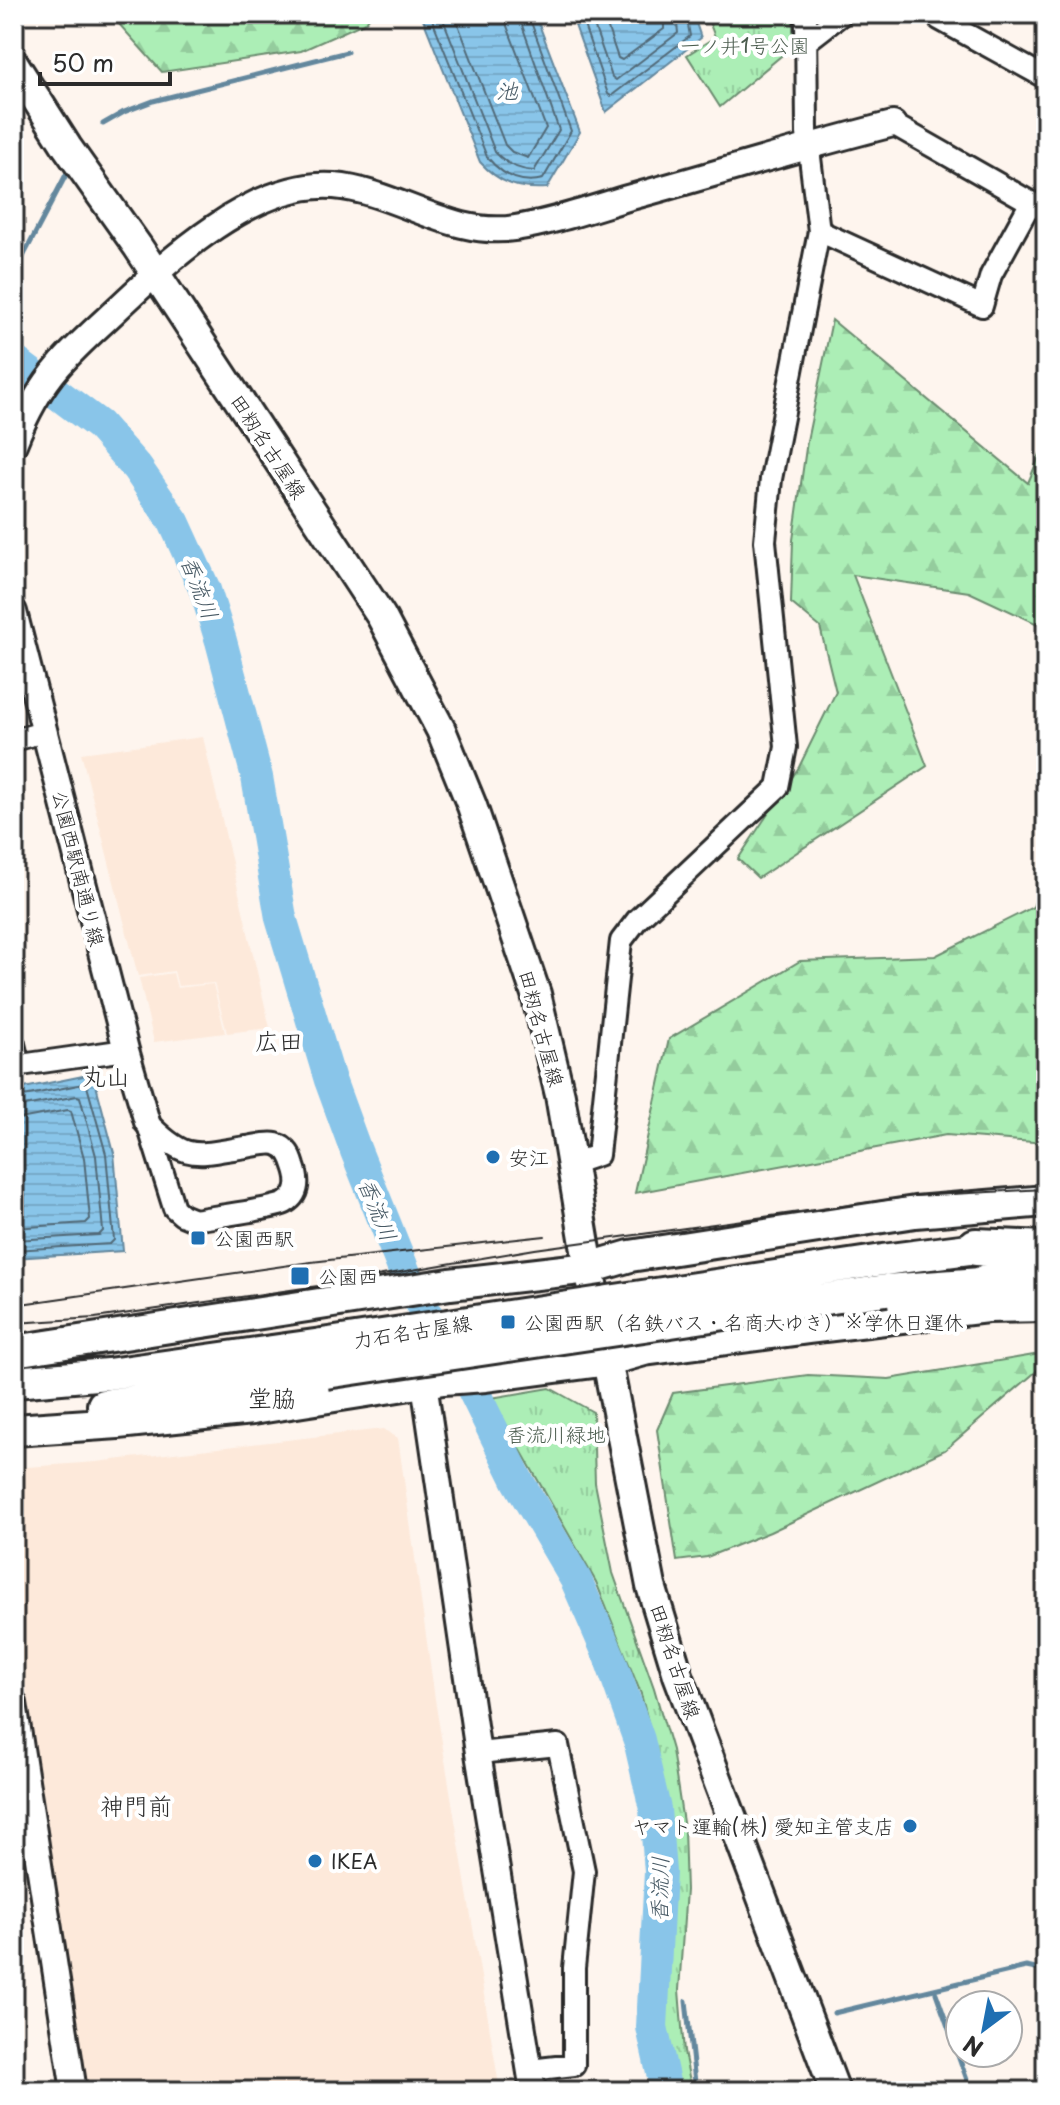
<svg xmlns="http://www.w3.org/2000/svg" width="1060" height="2105" viewBox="0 0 1060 2105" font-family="'Playpen Sans','Klee One',sans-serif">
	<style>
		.built { fill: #fde9da }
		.forest { fill: url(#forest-firs); stroke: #6c8c70; stroke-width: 2 }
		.park { fill: url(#park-tufts); stroke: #6c8c70; stroke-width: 2 }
		.water { fill: url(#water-rules); stroke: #63879d; stroke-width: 2 }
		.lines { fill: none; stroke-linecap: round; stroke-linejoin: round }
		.shore { stroke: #516977; stroke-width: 2 }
		.stream { stroke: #63879d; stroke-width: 5 }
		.river { stroke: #89c5e9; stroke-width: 32 }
		.minor-casing { stroke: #2b2b2b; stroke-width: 26 }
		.tertiary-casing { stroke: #2b2b2b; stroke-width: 30 }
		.secondary-casing { stroke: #2b2b2b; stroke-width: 34 }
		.primary-casing { stroke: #2b2b2b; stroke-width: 36 }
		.motorway-casing { stroke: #2b2b2b; stroke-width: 42 }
		.minor { stroke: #fff; stroke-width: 20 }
		.tertiary { stroke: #fff; stroke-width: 24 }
		.secondary { stroke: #fff; stroke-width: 28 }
		.primary { stroke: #fff; stroke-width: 30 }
		.motorway { stroke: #fff; stroke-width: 36 }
		.tram { stroke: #2b2b2b; stroke-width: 2 }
		.primary-bridge-casing { stroke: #2b2b2b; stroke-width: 36; stroke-linecap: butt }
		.primary-bridge { stroke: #fff; stroke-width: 30 }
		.poi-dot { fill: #1f6fb2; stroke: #fff; stroke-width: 3 }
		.labels { text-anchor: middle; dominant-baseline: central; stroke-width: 8; stroke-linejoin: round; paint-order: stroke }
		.park-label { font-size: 20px; fill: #4b5c4e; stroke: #fff }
		.street-label { font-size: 20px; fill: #2b2b2b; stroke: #fff }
		.poi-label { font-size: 20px; fill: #2b2b2b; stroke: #fff; text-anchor: start }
		.water-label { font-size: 22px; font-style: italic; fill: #475964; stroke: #fff }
		.quarter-label { font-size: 24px; fill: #2b2b2b; stroke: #fff }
	</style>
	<defs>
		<pattern id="forest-firs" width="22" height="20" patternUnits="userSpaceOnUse" patternTransform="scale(2)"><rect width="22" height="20" fill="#aceeb6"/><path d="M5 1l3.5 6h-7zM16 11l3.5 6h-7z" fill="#94cc9d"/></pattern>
		<pattern id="park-tufts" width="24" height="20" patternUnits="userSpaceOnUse" patternTransform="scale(2)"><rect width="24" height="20" fill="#aceeb6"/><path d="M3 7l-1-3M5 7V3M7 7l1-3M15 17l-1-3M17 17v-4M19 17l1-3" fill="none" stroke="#94cc9d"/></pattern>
		<pattern id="water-rules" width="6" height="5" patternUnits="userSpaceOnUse" patternTransform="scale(2)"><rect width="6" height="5" fill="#89c5e9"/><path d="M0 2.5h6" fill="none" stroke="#76a9c8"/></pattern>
	</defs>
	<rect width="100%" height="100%" fill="#fef5ee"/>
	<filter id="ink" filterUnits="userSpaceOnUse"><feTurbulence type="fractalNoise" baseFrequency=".0125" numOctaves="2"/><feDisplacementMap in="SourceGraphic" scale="16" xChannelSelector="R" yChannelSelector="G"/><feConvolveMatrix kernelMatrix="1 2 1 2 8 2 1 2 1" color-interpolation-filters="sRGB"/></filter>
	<g filter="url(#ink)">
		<path class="built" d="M203 737 270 1028 227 1033 214 983 178 986 174 971 138 976 81 753Z
			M173 973 177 988 213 984 225 1033 154 1042 139 978Z
			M383 1429 398 1438 436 1706 500 2091H88L14 1608V1468L96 1462Z"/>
		<path class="forest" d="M110 14H372L366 22 301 51 162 72Z
			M832 320 1028 483 1046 440V628L969 592 853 575 927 766 758 878 738 859 799 767 836 692 820 627 791 603 793 540 807 441Z
			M1046 871V1143L946 1135 635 1193 669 1039 800 961 935 956 1033 907Z
			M1046 1353V1363L945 1450 770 1532 707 1557 677 1561 657 1430 673 1393 808 1375 889 1379Z"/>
		<path class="park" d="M706 14H793V46L720 107 687 55 715 37Z
			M550 1388 593 1412 595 1483 613 1573 654 1688 672 1750 684 1829 686 1890 679 1990 684 2052 692 2091H675L668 2055 663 1988 670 1887V1830L656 1753 641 1694 596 1582 491 1398Z"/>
		<path class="water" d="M421 14H535L580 132 547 188C518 190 499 183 480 162Z
			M571 14H693L701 38 606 112Z
			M93 1074 114 1153 123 1251 14 1258V1090Z"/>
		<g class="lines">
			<path class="shore" d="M430 14 487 157C501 174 520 185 543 179L571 131 528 14
				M441 14 495 152C506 164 518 170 534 171L559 130 518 14
				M454 14 505 145 512 152 528 158 546 128 507 26 506 14
				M580 14 608 94 611 96 690 36 686 14
				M590 14 612 77 616 80 678 33 676 14
				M603 14 618 58 622 60 664 29V14
				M14 1098 83 1084 87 1086 106 1154 114 1240 110 1244 14 1250
				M14 1108 77 1096 80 1097 96 1156 103 1231 99 1235 14 1240
				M14 1120 68 1110 71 1111 84 1158 90 1219 86 1223 14 1228"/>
			<path class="stream" d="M103 124 124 112 153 101 347 52
				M14 274 69 169
				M936 1993 971 2091
				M686 2001 696 2091
				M834 2013 1026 1967 1046 1971"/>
			<path class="river" d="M14 361 99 425 137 468 174 522 205 590 221 641 257 777 281 918 330 1080 356 1151 411 1288 473 1390 518 1481 576 1580 609 1656 639 1740 655 1809 660 1872 652 2027 666 2091"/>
			<g class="minor-casing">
				<path id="minor" d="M935 14 939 19 1046 78
					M807 41 842 14
					M893 124 1046 211
					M819 231 982 306 991 275 1031 202
					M14 740 44 732
					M14 1044 19 1065
					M14 1066 126 1050
					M147 1122C186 1162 194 1155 246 1147 255 1146 267 1142 276 1144 287 1147 291 1156 294 1166 299 1180 300 1194 285 1203 274 1209 211 1217 194 1220L182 1215 174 1208Z
					M571 1164 598 1155 621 941 637 920 778 787 786 747 765 541 771 479 819 231 807 133 806 14
					M478 1753 558 1745 584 1871 574 1968V2065L530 2070"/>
			</g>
			<g class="tertiary-casing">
				<path id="tertiary" d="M14 444C25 416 39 389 59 366 76 346 96 329 115 311 169 260 254 180 334 186 396 191 451 238 515 228 554 222 593 208 631 197 719 173 805 146 893 124
					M14 612 126 1050 147 1122
					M424 1383 478 1753 533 2091
					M14 1703 74 2091"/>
			</g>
			<g class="secondary-casing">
				<path id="secondary" d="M14 64 67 147 138 247 381 616 441 730 472 806 536 994 560 1095 589 1268 651 1586 678 1675 835 2091"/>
			</g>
			<g class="primary-casing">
				<path id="primary" d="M883 1260 1000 1245
					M886 1290 1008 1281
					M14 1351 450 1284 589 1268 630 1256 915 1212 1046 1201
					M14 1382 108 1374 322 1344
					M103 1405 326 1373
					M14 1430 118 1423 252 1409 443 1379 486 1376 609 1360 644 1350 809 1328 987 1307 1046 1306"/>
			</g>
			<g class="motorway-casing">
				<path id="motorway" d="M976 1247 1046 1250
					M986 1283 1046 1274"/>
			</g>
			<use href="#minor" class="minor"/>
			<use href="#tertiary" class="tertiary"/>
			<use href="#secondary" class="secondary"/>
			<use href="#primary" class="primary"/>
			<use href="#motorway" class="motorway"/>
			<path class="tram" d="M14 1305 311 1262 545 1236
				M14 1323 95 1318 318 1286 535 1249 914 1196 1046 1189"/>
			<g class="primary-bridge-casing">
				<path id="primary-bridge" d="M322 1344 883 1260
					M326 1373 886 1290"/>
			</g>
			<use href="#primary-bridge" class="primary-bridge"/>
		</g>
	</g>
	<g class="poi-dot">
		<circle cx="493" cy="1157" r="8"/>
		<rect x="190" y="1230" width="16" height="16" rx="4"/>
		<rect x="290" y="1266" width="20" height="20" rx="4"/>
		<rect x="500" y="1314" width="16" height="16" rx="4"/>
		<circle cx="910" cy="1826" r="8"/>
		<circle cx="315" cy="1861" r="8"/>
	</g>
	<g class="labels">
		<g class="park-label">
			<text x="745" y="45">一ノ井1号公園</text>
			<text x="556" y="1434">香流川緑地</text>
		</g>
		<g class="street-label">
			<text transform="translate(269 446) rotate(57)">田籾名古屋線</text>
			<text transform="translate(79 868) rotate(76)">公園西駅南通り線</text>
			<text transform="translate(542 1028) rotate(75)">田籾名古屋線</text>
			<text transform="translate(412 1331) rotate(-9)">力石名古屋線</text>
			<text transform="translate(676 1661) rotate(72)">田籾名古屋線</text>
		</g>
		<g class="poi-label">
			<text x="509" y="1157">安江</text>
			<text x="214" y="1238">公園西駅</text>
			<text x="318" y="1276">公園西</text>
			<text x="524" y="1322">公園西駅（名鉄バス・名商大ゆき）※学休日運休</text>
			<text x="894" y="1826" text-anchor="end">ヤマト運輸(株) 愛知主管支店</text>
			<text x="331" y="1861">IKEA</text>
		</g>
		<g class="water-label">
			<text x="507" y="89">池</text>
			<text transform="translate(201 587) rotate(69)">香流川</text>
			<text transform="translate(379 1209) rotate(68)">香流川</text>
			<text transform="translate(658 1889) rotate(-89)">香流川</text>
		</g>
		<g class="quarter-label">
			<text x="279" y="1040">広田</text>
			<text x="106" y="1075">丸山</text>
			<text x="272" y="1397">堂脇</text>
			<text x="136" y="1805">神門前</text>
		</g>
	</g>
	<rect width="1060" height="2105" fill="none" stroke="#fff" stroke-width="48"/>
	<rect x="24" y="24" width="1012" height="2057" fill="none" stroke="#2b2b2b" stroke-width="3" filter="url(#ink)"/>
	<g transform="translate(984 2029) rotate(212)"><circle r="38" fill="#ffffff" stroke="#aaaaaa" stroke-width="2"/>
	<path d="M0-6L14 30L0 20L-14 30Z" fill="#1f6fb2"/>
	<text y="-12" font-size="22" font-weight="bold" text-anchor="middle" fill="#2b2b2b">N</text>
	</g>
	<path d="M40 72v12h130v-12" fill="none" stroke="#2b2b2b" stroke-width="4"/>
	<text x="52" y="72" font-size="24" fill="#2b2b2b" stroke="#ffffff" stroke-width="6" paint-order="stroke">50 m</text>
</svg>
